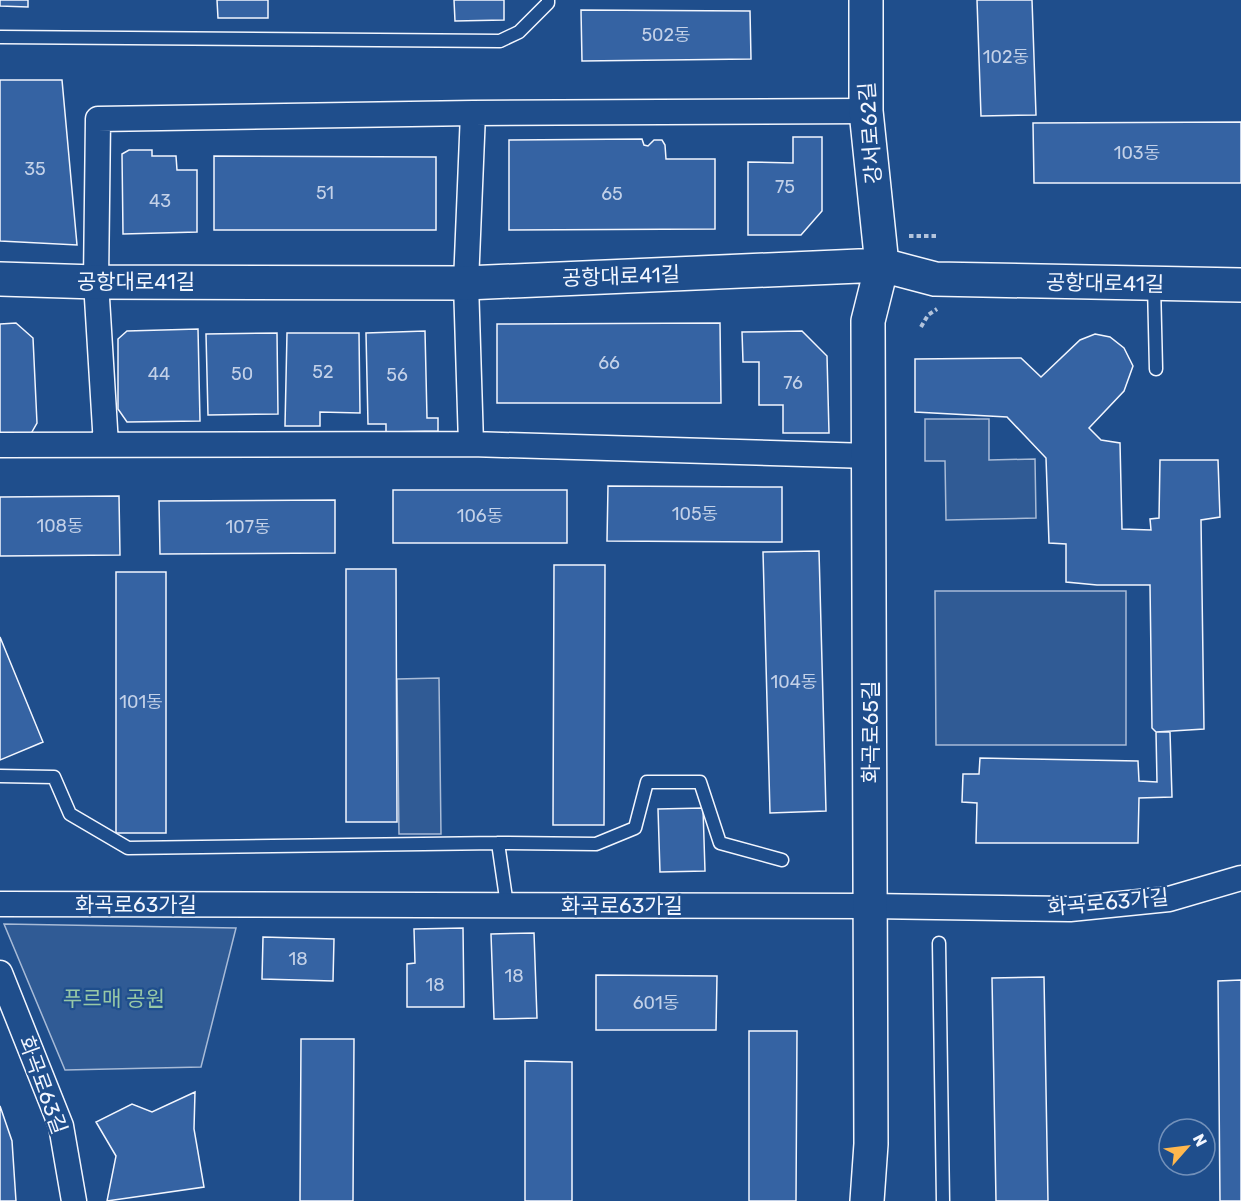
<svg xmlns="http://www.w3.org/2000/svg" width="1241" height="1201" viewBox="0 0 1241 1201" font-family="Rubik,'Noto Sans KR',sans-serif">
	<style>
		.built { fill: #305b95; stroke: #a8bbd7; stroke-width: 1.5 }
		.building { fill: #3563a3; stroke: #f2f6ff; stroke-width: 1.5 }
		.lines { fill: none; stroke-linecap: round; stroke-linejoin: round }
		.lane-casing { stroke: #f2f6ff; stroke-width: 15 }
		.street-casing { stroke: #f2f6ff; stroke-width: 27 }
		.secondary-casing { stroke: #f2f6ff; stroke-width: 36 }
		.path { stroke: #b3c4dc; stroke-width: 4; stroke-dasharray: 4.5 3; stroke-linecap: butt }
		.lane { stroke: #1f4e8c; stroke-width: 12 }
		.street { stroke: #1f4e8c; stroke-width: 24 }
		.secondary { stroke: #1f4e8c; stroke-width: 33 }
		.labels { text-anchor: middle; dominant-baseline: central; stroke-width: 4.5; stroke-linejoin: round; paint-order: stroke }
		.number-label { font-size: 18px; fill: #c3d1e8 }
		.street-label { font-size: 21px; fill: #f2f6ff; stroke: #1f4e8c }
		.park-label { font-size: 21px; fill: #97c8a6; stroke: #1f4e8c }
	</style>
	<rect width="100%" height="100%" fill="#1f4e8c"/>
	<path class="built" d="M925 419H989V460L1035 459 1036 518 946 520 945 461H925Z
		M935 591H1126V745H936Z
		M439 678 441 834H399L397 679Z
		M4 924 236 928 201 1067 65 1070Z"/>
	<path class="building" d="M0 0H28V7L0 6Z
		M217 0H268V18H218Z
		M454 0H504V20L455 21Z
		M977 0H1032L1036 115 981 116Z
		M581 10 750 11 751 59 582 61Z
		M0 80H62L77 245 0 241Z
		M1241 122V183H1034L1033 123Z
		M793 137H822V211L801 235H748V162L793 163Z
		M642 139 644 145 648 146 654 140H662L665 145 666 159H715V229L509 230V140Z
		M129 150H152V156H176L177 170H197V232L123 234 122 154Z
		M214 156 436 157V230H214Z
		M16 323 33 338 37 423 29 437H0V324Z
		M720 323 721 403H497V324Z
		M198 329 200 421 127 422 118 409V339L127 331Z
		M425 331 427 418H438V431L386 432V424H368L366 333Z
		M802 331 827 356 829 433H783V405H759V362H743L742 332Z
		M277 333 278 414 208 415 206 334Z
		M287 333H359L360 413 320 412V426H285Z
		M1095 334 1110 337 1124 348 1133 366 1124 391 1089 428 1101 440 1120 443 1122 529 1151 530 1150 519 1159 518 1160 460H1218L1220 517 1201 520 1204 729 1156 732 1152 728 1150 585H1097L1066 582V544L1049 543 1046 458 1007 417 915 412V359L1021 358 1041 377 1080 340Z
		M608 486 782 487V542L607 541Z
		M393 490H567V543H393Z
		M119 496 120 555 0 556V497Z
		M335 500V553L160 554 159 501Z
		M819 551 826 811 770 813 763 552Z
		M554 565H605L604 825H553Z
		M346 569H396L397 822H346Z
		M116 572H166V833H116Z
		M0 637 43 742 0 760Z
		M1156 732H1170L1172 797 1139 798 1138 843H976L977 803 962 802 963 774H979L980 758 1138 761 1139 781 1157 782Z
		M703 808 705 871 660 872 658 809Z
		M463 928 464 1007H407V964L415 963 414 929Z
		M534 933 537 1018 494 1019 491 934Z
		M263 937 334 939 333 981 262 979Z
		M596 975 717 976 716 1030H596Z
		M1044 977 1048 1201H996L992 978Z
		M1241 980V1201H1220L1218 981Z
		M749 1031H797L796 1201H749Z
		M301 1039H354L353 1201H300Z
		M525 1061 572 1062V1201H525Z
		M195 1092 194 1129 204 1187 107 1201 116 1156 96 1122 132 1104 152 1112Z
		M0 1106 12 1141 16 1201H0Z"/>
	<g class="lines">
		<g class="lane-casing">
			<path id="lane" d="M0 37 500 41 519 32 548 3V0
				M1154 285 1156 369
				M0 776 54 777 70 814 128 848 498 843 596 844 635 828 647 782H700L720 843 782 860
				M498 843 507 905
				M939 943 943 1201"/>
		</g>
		<g class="street-casing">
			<path id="street" d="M473 113 466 283 471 444 869 456
				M0 445 471 444
				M106 445 96 282 98 119 473 113 866 111
				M0 904 870 906 1070 909 1169 899 1241 878
				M0 973 61 1126 74 1201"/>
		</g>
		<g class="secondary-casing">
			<path id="secondary" d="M866 0V111L882 265 868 321 871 1144 867 1201
				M0 279 96 282 466 283 882 265 935 279 1241 285"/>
		</g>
		<path class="path" d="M909 236H936
			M921 327 928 315 937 309"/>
		<use href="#lane" class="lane"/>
		<use href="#street" class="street"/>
		<use href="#secondary" class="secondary"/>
	</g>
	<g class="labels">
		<g class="number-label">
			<text x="666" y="35">502동</text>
			<text x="1006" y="57">102동</text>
			<text x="1137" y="153">103동</text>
			<text x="35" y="169">35</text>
			<text x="785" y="187">75</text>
			<text x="325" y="193">51</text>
			<text x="612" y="194">65</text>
			<text x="160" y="201">43</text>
			<text x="609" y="363">66</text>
			<text x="323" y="372">52</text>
			<text x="159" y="374">44</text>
			<text x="242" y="374">50</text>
			<text x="397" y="375">56</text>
			<text x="793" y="383">76</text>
			<text x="695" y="514">105동</text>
			<text x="480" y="516">106동</text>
			<text x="60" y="526">108동</text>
			<text x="248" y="527">107동</text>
			<text x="794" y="682">104동</text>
			<text x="141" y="702">101동</text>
			<text x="298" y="959">18</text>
			<text x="514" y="976">18</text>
			<text x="435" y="985">18</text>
			<text x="656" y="1003">601동</text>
		</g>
		<g class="street-label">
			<text transform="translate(870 133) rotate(-94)">강서로62길</text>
			<text transform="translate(621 276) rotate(-2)">공항대로41길</text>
			<text x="136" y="281">공항대로41길</text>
			<text transform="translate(1105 283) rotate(1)">공항대로41길</text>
			<text transform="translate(870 732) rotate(-90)">화곡로65길</text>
			<text transform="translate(1108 902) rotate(-5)">화곡로63가길</text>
			<text x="136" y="904">화곡로63가길</text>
			<text x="622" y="905">화곡로63가길</text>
			<text transform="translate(43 1085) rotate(70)">화곡로63길</text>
		</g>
		<g class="park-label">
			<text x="114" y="998">푸르매 공원</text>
		</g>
	</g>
	<g transform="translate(1187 1147) rotate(62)"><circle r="28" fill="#1f4e8c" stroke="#7391ba" stroke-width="1.5"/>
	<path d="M0-4.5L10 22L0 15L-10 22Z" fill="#ffb74d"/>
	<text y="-9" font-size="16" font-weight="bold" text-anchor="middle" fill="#f2f6ff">N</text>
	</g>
</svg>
